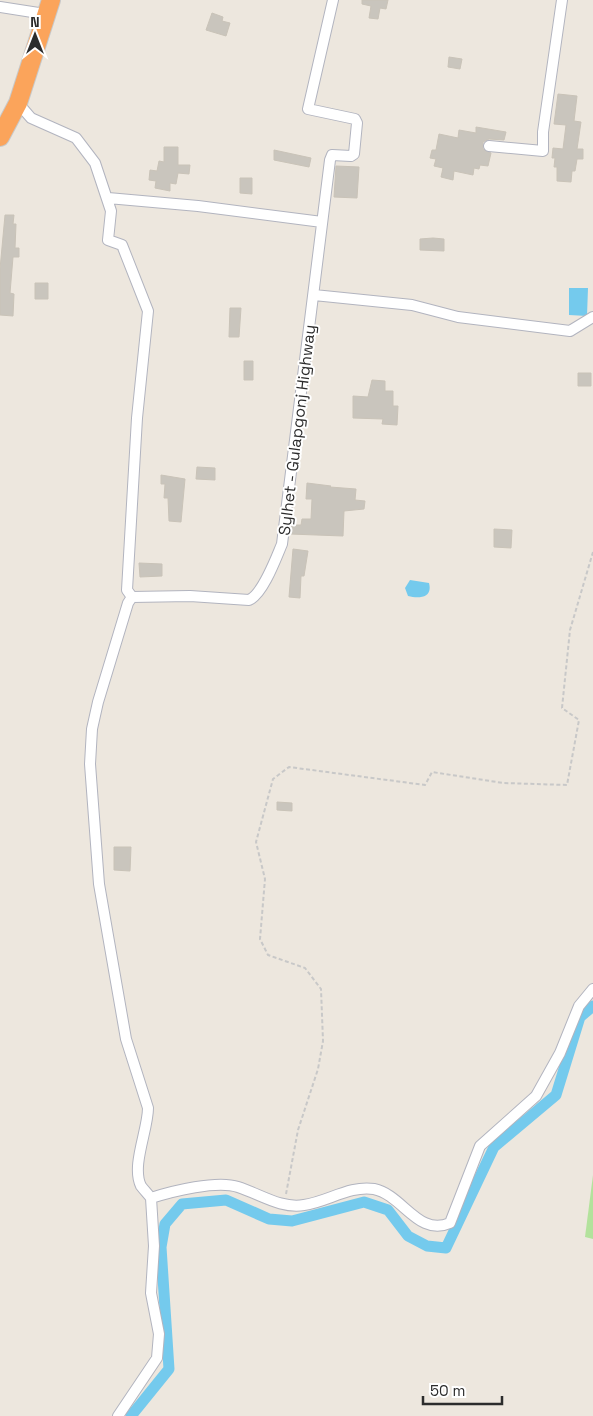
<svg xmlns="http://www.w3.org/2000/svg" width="593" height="1416" viewBox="0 0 593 1416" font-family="'Space Grotesk',sans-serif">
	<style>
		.green { fill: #b3e29c }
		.water { fill: #74caed }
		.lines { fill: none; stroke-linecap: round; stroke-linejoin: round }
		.canal { stroke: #74caed; stroke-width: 11 }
		.building { fill: #c9c5bd; stroke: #c9c3b8 }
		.street-casing { stroke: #b2b4bf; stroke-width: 12 }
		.highway-casing { stroke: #c8c8c8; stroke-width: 20 }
		.path { stroke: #c8c8c8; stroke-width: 2; stroke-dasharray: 4 2.5; stroke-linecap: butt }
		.street { stroke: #fff; stroke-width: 10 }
		.highway { stroke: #fba45b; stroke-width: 18 }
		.labels { text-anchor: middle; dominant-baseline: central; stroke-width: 4; stroke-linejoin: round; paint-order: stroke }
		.street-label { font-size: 16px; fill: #2c2c2c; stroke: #fff }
	</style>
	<rect width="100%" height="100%" fill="#ede7de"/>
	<path class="green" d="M593 1175V1239L585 1237Z"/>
	<path class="water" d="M569 288H588L587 316 569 315Z
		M410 580 429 583C433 598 419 599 408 596L405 588Z"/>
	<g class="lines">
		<path class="canal" d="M131 1416 169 1369 161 1247 165 1224 182 1204 226 1200 269 1219 292 1221 364 1202 388 1210 408 1236 427 1246 446 1248 494 1147 556 1095 580 1017 593 1006"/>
	</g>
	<path class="building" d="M362 0H388L386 9 380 8 378 19 369 18 371 6 362 4Z
		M212 13 223 17 222 21 230 23 226 36 206 30Z
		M449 57 462 59 460 69 448 67Z
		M558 94 577 96 574 121 581 122 577 149H583V159H577L575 171H572L571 182 557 181V167H554L555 158H552L553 148 563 149 566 125 554 124Z
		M476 127 506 132 504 140 489 139 483 142V149L491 153 488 166 480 165 479 169 474 168 473 175 454 171 453 180 441 177 443 168 434 166 436 159 430 158 432 150H436L439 134 458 138 459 130 476 133Z
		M164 147H178V165H190L189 174 178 173 176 184 170 183V191L155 188 156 181 149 180 150 170 157 171 159 161 164 162Z
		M274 150 311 158 309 167 274 160Z
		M336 166 359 167 357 198 334 197Z
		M240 178H252V194L240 193Z
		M5 215H14L13 224H16L15 248H19V257H13L10 293 14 294 13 316 0 315V269Z
		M433 238 444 239V251L420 250V239Z
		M35 283H48V299H35Z
		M230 308H241L239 337H229Z
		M244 361H253V380H244Z
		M578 373H591V386H578Z
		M372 380 385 381V391H393V406H398L397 425 382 424 383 419 353 418V396L368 397Z
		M197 467 215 468V480L196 479Z
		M161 475 185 479 181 522 169 521 168 498H164L165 484H161Z
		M307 483 331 486 330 487 356 489 355 500 365 501 364 509 344 511 343 536 290 534 291 525H301L302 519H311L312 499H306Z
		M494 529 512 530 511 548 494 547Z
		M293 549 308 551 304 576H301L300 598 289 597Z
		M139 563 162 564V576L140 577Z
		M277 802 292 803V811L277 810Z
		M114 847H131L130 871 114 870Z"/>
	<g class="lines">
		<g class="street-casing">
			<path id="street" d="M0 7 45 14
				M18 103 31 118 76 138 95 163 111 211 108 240 122 245 148 311 137 418 127 590 132 597
				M489 146 543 151V132L562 0
				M108 198 198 206 322 222
				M314 295 412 305 458 317 570 331 593 317
				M151 1198C148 1194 144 1190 141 1186 131 1166 148 1130 148 1108L126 1039 99 884 90 764 92 729 98 702 128 603 132 597 190 596 249 600C263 594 276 558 282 544L330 160 332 155 351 156 354 154 357 123 355 119 308 109 333 0
				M118 1416 157 1358 159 1334 151 1293 154 1246 151 1198C173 1191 217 1180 238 1187 260 1194 281 1209 304 1205 327 1202 350 1185 374 1189 403 1195 418 1237 450 1223L480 1146 536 1096 560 1053 579 1006 593 989"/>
		</g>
		<g class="highway-casing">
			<path id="highway" d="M0 137 18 103 51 0"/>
		</g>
		<path class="path" d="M286 1194 298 1130 318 1069 323 1041 321 989 305 968 268 955 260 939 265 879 256 842 273 779 289 767 425 785 432 772 503 783 567 785 579 720 562 708 570 630 593 552"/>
		<use href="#street" class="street"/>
		<use href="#highway" class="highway"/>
	</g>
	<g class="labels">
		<g class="street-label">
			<text transform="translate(297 430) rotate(-83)">Sylhet - Gulapgonj Highway</text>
		</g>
	</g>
	<g transform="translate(35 35)" stroke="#ffffff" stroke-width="4" paint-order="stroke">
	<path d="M0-4L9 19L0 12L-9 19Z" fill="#2c2c2c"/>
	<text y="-8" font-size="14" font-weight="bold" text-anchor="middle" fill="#2c2c2c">N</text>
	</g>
	<path d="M423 1396v8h79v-8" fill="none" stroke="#2c2c2c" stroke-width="2.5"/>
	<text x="430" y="1396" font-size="15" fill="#2c2c2c" stroke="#ffffff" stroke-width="4" paint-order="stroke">50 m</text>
</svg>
